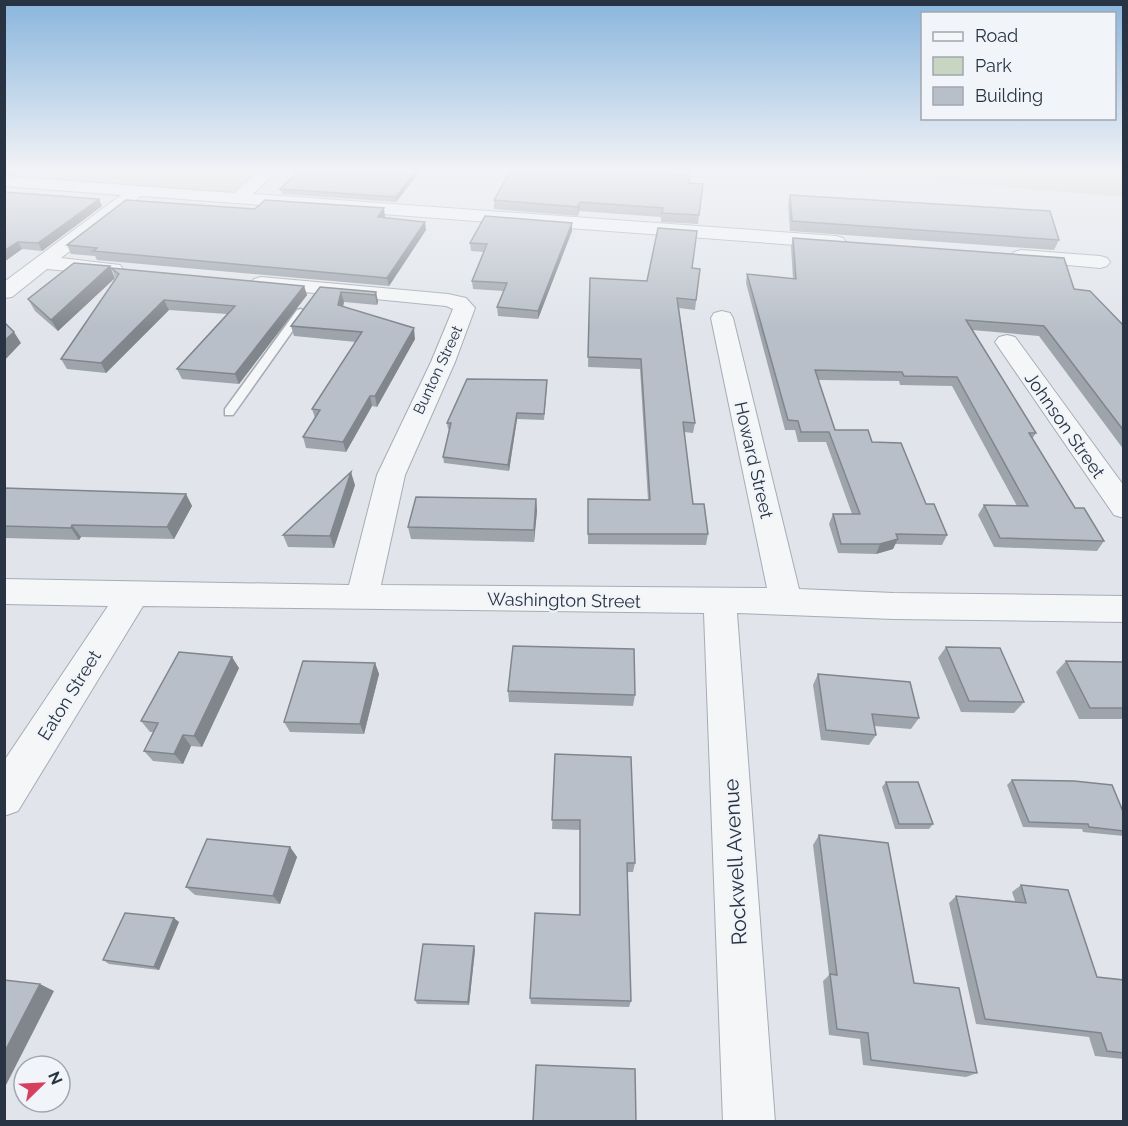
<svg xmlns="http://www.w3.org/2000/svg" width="1128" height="1126" viewBox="0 0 1128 1126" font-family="Raleway,sans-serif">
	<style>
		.green { fill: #c8d5c2 }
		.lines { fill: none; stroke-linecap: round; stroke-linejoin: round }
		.service-casing { stroke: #a6acb5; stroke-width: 3 }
		.minor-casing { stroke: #a6acb5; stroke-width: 2 }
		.service { fill: #f4f6f8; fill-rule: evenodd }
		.minor { fill: #f4f6f8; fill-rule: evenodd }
		.wall { fill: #9ea4ac }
		.shaded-wall { fill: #81868c }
		.building { fill: #b8bfc8; stroke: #81868c; stroke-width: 1.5 }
		.labels { text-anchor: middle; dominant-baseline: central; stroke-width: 4.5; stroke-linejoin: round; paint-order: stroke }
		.far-street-label { font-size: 15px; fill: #283443; stroke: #f1f4f8 }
		.street-label { font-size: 18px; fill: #283443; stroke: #f1f4f8 }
		.near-street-label { font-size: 21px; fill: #283443; stroke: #f1f4f8 }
	</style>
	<rect width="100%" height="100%" fill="#e1e5eb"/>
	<path class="green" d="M65 170H258L232 193 49 180Z
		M795 170H1123V197Z"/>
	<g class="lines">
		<g class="service-casing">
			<path id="service" d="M301 309 306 312 233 415H225V409L297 310Z"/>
		</g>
		<g class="minor-casing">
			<path id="minor" d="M260 170H278L253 194 836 236 843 238 846 242 843 246 836 248 141 196 61 258 120 265 123 269 120 273 113 275 47 269 12 297 4 298V282L121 195 4 186V176L234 193Z
				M1021 250 1100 256 1107 258 1110 262 1107 266 1100 268 1014 260 1011 256 1014 252Z
				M261 277 448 294 466 298 475 308 455 362 405 475 381 585 767 588 711 318 714 313 722 311 730 313 733 318 799 589 894 593 1124 596V622L894 619 737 613 775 1122H723L704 613 143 606 18 811 4 816V761L108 606 4 604V579L349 585 377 475 431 362 453 309 446 306 254 287 251 283 254 279Z
				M1007 335 1015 337 1124 486V518L1114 515 995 342 999 337Z"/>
		</g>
		<use href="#service" class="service"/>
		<use href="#minor" class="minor"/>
	</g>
	<path class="wall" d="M4 170H21L15 175 4 174Z
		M421 170 396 202 282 194 280 189Z
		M646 172 689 183 703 184 698 224 661 222V217L579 211 578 216 494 209V200Z
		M4 192 99 199 102 206 42 251 22 249 4 262Z
		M790 195 1059 240 1054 250 790 231 788 204Z
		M255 209 385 217 426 230 389 286 97 260 95 256 71 254 67 245Z
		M572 223V231L538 319 498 316 497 307 504 291 473 289 472 281 484 252 471 251 470 243Z
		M793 238 1074 289 1124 326V450L1039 336 972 330 1036 433 1032 439 1075 508 1104 541 1097 551 994 547 978 515 984 505 1017 506 952 386 900 385 899 381 818 380 835 430 872 442 926 504 947 535 942 545 895 544 893 549 876 554 838 553 829 524 833 514H852L826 442H798L795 430H785L746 283 747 274 793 279 791 247Z
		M111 268 304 286 307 295 239 384 182 379 177 369 227 314 169 310 106 373 67 369 61 359 116 278Z
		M692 268 700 269 695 310 679 308 695 423 693 433 684 432 693 504 708 534 706 545 588 544V499L648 500 640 369 588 367 590 278 647 281Z
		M115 278 58 331 35 311 28 299Z
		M320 287 376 292 378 302 377 305 344 302 343 306 415 339 377 407 372 406 346 452 306 448 303 437 315 418 312 409 356 342 294 336 291 326Z
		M547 386 544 420 517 419 509 471 444 463 443 457 449 429H448L447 423Z
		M355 485 334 548 288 547 283 535Z
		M4 488 186 494 192 506 174 539 81 537 79 540 4 538Z
		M536 499 537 511 534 542 411 539 408 527Z
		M946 647 1024 702 1014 713 961 712 938 658Z
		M1066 661 1124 662V719H1079L1056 672Z
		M375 663 379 674 364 734 290 732 284 722Z
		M239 668 202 747 191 746 183 764 153 761 144 751 153 732H150L141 721Z
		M818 674 919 718 911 729 874 726 876 735 869 745 821 740 813 685Z
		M508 691 635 695 633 706 509 702Z
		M555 754 635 863 633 872H627L631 1001 629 1007 531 1004 530 998 579 915 580 830 552 829Z
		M1012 780 1124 814V836L1083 832 1082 829 1023 827 1007 785Z
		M886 782 933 824 929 829H895L882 787Z
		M819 835 914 983 977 1073 966 1077 863 1065 860 1039 829 1035 823 981 829 975 813 845Z
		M290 847 297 857 280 904 195 895 186 887Z
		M1021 885 1097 977 1124 980V1059L1095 1056 1089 1037 976 1024 949 903 956 896 1015 901 1012 892Z
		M179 922 159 970 109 964 103 960Z
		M475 950 469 1005 417 1004 415 1000Z"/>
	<path class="shaded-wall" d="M12 170H21L15 175Z
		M416 170H421L396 202V197Z
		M99 199 102 206 42 251 38 243Z
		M580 202 579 211 578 216V207Z
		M384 208 385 217 379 225 378 217Z
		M425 222 426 230 389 286 387 278Z
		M572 223V231L538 319V311Z
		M18 242 22 249 4 262V251Z
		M110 266 115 278 58 331 51 320Z
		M304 286 307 295 239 384 235 374Z
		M341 292 344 302 341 315 338 305Z
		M376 292 378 302 377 305 375 295Z
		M164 300 169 310 106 373 101 363Z
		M414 328 415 339 377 407 375 396Z
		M14 332 21 343 4 361V341Z
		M370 396 372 406 346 452 343 442Z
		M517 413V419L509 471 508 465Z
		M351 472 355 485 334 548 330 536Z
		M186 494 192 506 174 539 167 527Z
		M536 499 537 511 534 542V530Z
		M72 525 81 537 79 540 71 528Z
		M898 539 893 549 876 554 880 544Z
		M232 657 239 668 202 747 194 736Z
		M375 663 379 674 364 734 360 724Z
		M183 735 191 746 183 764 174 754Z
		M290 847 297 857 280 904 273 896Z
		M174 918 179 922 159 970 154 967Z
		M474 946 475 950 469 1005 468 1002Z
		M40 984 54 991 4 1089V1053Z"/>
	<path class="building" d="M300 170H416L396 197 280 189Z
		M511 170H646L645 172 690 175 689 183 703 184 699 215 662 213 663 208 580 202 578 207 494 200Z
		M4 192 99 199 38 243 18 242 4 251Z
		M790 195 1050 211 1059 240 792 221Z
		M126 200 255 209 265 200 384 208 378 217 425 222 387 278 93 251 97 248 67 245Z
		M485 216 572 223 538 311 497 307 507 283 472 281 487 244 470 243Z
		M658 228 697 231 692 268 700 269 696 300 677 298 695 423 683 422 693 504H704L708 534H588V499L650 500 641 359 588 357 590 278 647 281Z
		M793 238 1064 258 1074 289 1090 291 1124 326V431L1044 326 966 320 1036 433H1029L1075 508H1084L1104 541 1000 538 984 505 1028 506 957 377 904 376 902 372 815 370 835 430H868L872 442 901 443 926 504H934L947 535 896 534 898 539 880 544H841L833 514H860L829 432H801L798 421 788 420 747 274 796 279Z
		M74 263 110 266 51 320 28 299Z
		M111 268 304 286 235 374 177 369 235 306 164 300 101 363 61 359 119 274Z
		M320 287 376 292 375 295 341 292 338 305 414 328 375 396H370L343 442 303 437 320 410 312 409 362 332 291 326Z
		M4 322 14 332 4 341Z
		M467 379 547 380 544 414 517 413 508 465 443 457 451 423H447Z
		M351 472 330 536 283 535Z
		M4 488 186 494 167 527 72 525 71 528 4 526Z
		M416 497 536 499 534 530 408 527Z
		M513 646 634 649 635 695 508 691Z
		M946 647 1000 648 1024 702 969 701Z
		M179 652 232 657 194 736 183 735 174 754 144 751 158 723 141 721Z
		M303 661 375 663 360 724 284 722Z
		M1066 661 1124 662V708H1090Z
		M818 674 910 682 919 718 872 714 876 735 826 730Z
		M555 754 631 757 635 863H627L631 1001 530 998 535 913 580 915V820H552Z
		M1012 780 1074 781 1112 785 1124 814V831L1089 827 1088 824 1029 822Z
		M886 782H918L933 824H899Z
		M819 835 888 843 914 983 959 988 977 1073 871 1060 868 1033 837 1029 830 974 837 975Z
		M207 839 290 847 273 896 186 887Z
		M1021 885 1068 890 1097 977 1124 980V1053L1107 1051 1101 1033 985 1019 956 896 1026 903Z
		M125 913 174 918 154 967 103 960Z
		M423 944 474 946 468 1002 415 1000Z
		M4 980 40 984 4 1053Z
		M536 1065 635 1069 636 1122H533Z"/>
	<linearGradient id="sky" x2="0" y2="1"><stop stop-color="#89b5dd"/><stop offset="0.52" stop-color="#f2f3f6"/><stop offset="1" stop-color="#f2f3f6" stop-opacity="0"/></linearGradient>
	<rect width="1128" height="328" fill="url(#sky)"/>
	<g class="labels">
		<g class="far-street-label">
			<text transform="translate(438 370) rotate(-65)">Bunton Street</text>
		</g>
		<g class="street-label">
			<text transform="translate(1065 425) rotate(55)">Johnson Street</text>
			<text transform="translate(754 460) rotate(77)">Howard Street</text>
			<text transform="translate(564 600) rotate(1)">Washington Street</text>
			<text transform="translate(69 695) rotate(-58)">Eaton Street</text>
		</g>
		<g class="near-street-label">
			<text transform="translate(735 862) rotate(-93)">Rockwell Avenue</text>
		</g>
	</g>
	<rect width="1128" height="1126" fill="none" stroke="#283443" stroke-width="12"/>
	<rect x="921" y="12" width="195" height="108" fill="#f1f4f8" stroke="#a1a7b0" stroke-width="1.5"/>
	<rect x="933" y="32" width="30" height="9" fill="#f4f6f8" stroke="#a1a7b0" stroke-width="1.5"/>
	<text x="975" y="42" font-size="18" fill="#283443">Road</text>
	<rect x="933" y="57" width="30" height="18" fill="#c8d5c2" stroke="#a1a7b0" stroke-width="1.5"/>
	<text x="975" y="72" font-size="18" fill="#283443">Park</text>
	<rect x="933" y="87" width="30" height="18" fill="#b8bfc8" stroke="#a1a7b0" stroke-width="1.5"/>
	<text x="975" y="102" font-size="18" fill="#283443">Building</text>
	<g transform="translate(42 1084) rotate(66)"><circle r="28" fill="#f1f4f8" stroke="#a1a7b0" stroke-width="1.5"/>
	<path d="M0-4.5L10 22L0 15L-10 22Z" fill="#d63f60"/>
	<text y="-9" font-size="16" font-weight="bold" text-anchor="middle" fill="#283443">N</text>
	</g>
</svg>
